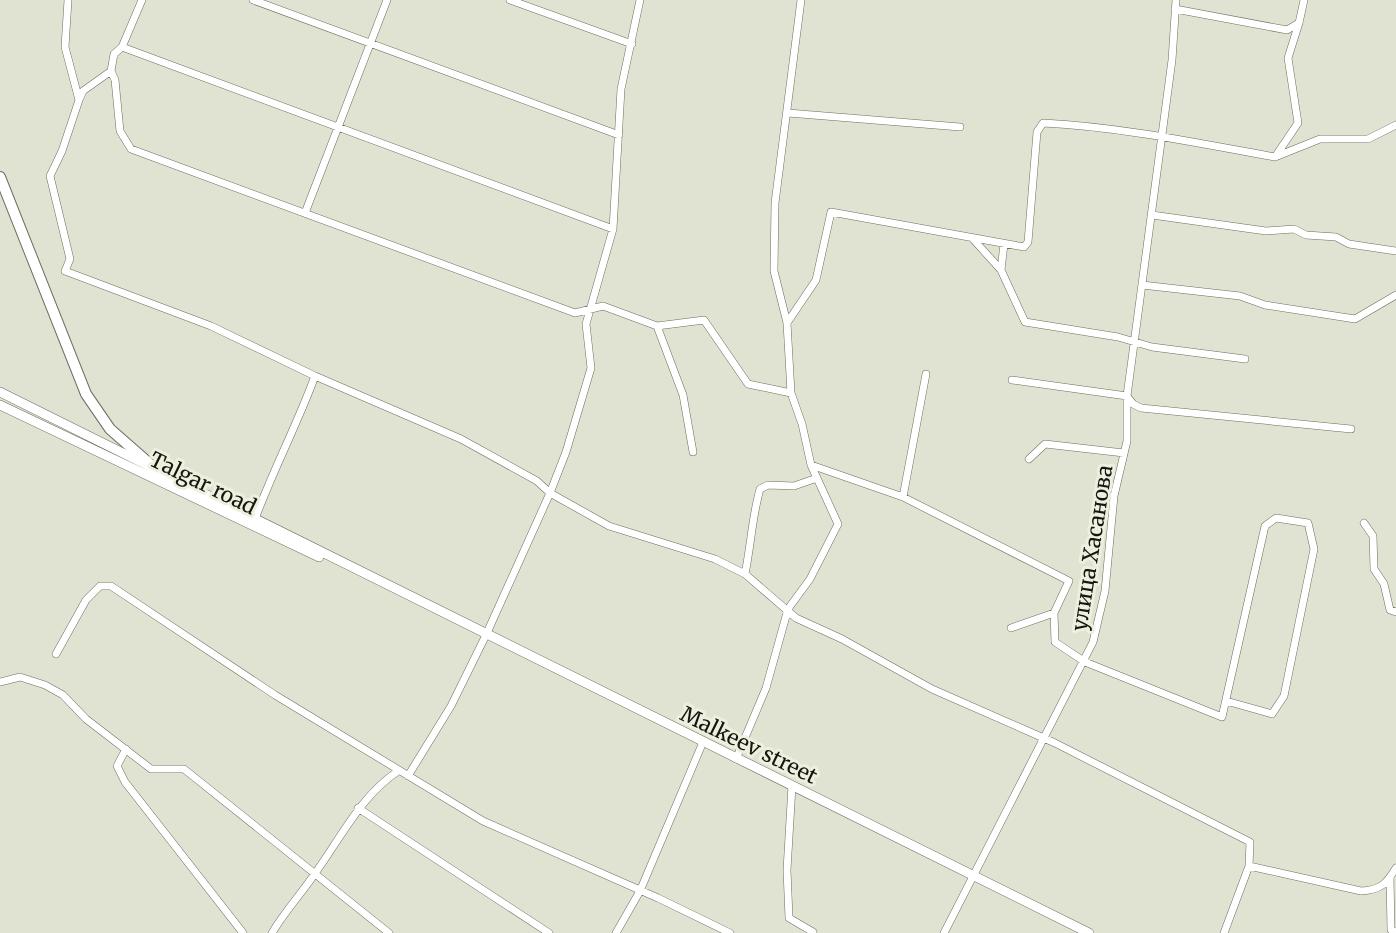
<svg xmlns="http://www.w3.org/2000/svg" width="1396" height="933" viewBox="0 0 1396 933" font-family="Merriweather,serif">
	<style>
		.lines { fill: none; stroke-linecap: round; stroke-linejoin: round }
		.minor-casing { stroke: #6b6e5f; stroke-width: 8 }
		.major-casing { stroke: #6b6e5f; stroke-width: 10 }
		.highway-casing { stroke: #6b6e5f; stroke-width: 12 }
		.minor { stroke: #fff; stroke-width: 7 }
		.major { stroke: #fff; stroke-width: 9 }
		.highway { stroke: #fff; stroke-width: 10 }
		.labels { text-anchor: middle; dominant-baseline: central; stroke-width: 6; stroke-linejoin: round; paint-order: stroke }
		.street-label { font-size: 21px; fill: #151610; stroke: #eef0df }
	</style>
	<rect width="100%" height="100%" fill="#e0e3d2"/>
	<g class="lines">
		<g class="minor-casing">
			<path id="minor" d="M68 0 65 47 79 100 83 91 111 71 114 54 122 47
				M142 0 122 47 613 229
				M253 0 619 135
				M510 0 632 44
				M1175 9 1287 30 1299 23 1304 0
				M111 71 115 80 120 131 131 149 575 313 603 306 657 326 704 320 748 384 791 393
				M79 100 62 151 50 176 70 259 65 271 211 326 315 376 461 439 537 481 550 493 609 526 715 559 745 574 796 618 842 639 932 689 1055 743 1250 842 1249 866 1224 933
				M788 113 960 127
				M1275 157 1320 139H1368L1396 125
				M305 213 387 0
				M1152 215 1266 231 1294 229 1306 235 1336 237 1349 244 1396 251
				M973 239 1001 270
				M1004 244 1001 270 1025 322 1118 337 1152 347 1245 359
				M1142 285 1240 296 1265 305 1355 319 1396 295
				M787 323 816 280 831 212 1024 247 1028 242 1037 132 1043 123C1121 127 1198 143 1275 157L1298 123 1288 58 1299 23
				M657 326 683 395 693 452
				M1012 380 1127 396 1133 404 1141 408 1351 429
				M1029 459 1045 444 1124 453
				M811 465 903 497 1069 581 1054 613 1055 642 1085 662 1222 717 1265 526 1276 518 1308 523 1314 549 1284 696 1272 714 1226 701
				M903 497 926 374
				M255 519C273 470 297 425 315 376
				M1364 523 1373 536 1374 569 1384 584 1390 610 1396 612
				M745 574C751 545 752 517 760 489L768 485 794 486 817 478
				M1011 628 1054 613
				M56 654 86 600 100 586H111L275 695 483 821 658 898 730 933
				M0 682 20 677 45 685 63 695 86 719 151 769H184L389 933
				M126 749 117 766 125 782 243 933
				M736 759 766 688 788 609 810 579 838 524 811 465 802 424 791 393 787 323 774 271 775 203 801 0
				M408 776 451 706 486 635 550 493 566 452 591 368 586 324 613 229 621 89 640 0
				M792 786 787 870 789 918 813 932
				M358 808 549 933
				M1249 866 1361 891C1381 890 1386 884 1396 868
				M1390 877 1391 930 1396 932
				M272 933C285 911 302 893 316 872 342 836 360 797 398 771
				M616 933 640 891 703 742
				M944 933 1093 642 1105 591 1114 496 1127 441V396L1172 60 1176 0"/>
		</g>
		<g class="major-casing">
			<path id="major" d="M0 392 1089 933
				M0 405 319 557"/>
		</g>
		<g class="highway-casing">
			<path id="highway" d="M0 177 86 394 110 429 159 472"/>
		</g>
		<use href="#minor" class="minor"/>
		<use href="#major" class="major"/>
		<use href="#highway" class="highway"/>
	</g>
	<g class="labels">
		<g class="street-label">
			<text transform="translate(203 483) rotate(26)">Talgar road</text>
			<text transform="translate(1092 548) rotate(-81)">улица Хасанова</text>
			<text transform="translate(749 745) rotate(26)">Malkeev street</text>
		</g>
	</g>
</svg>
